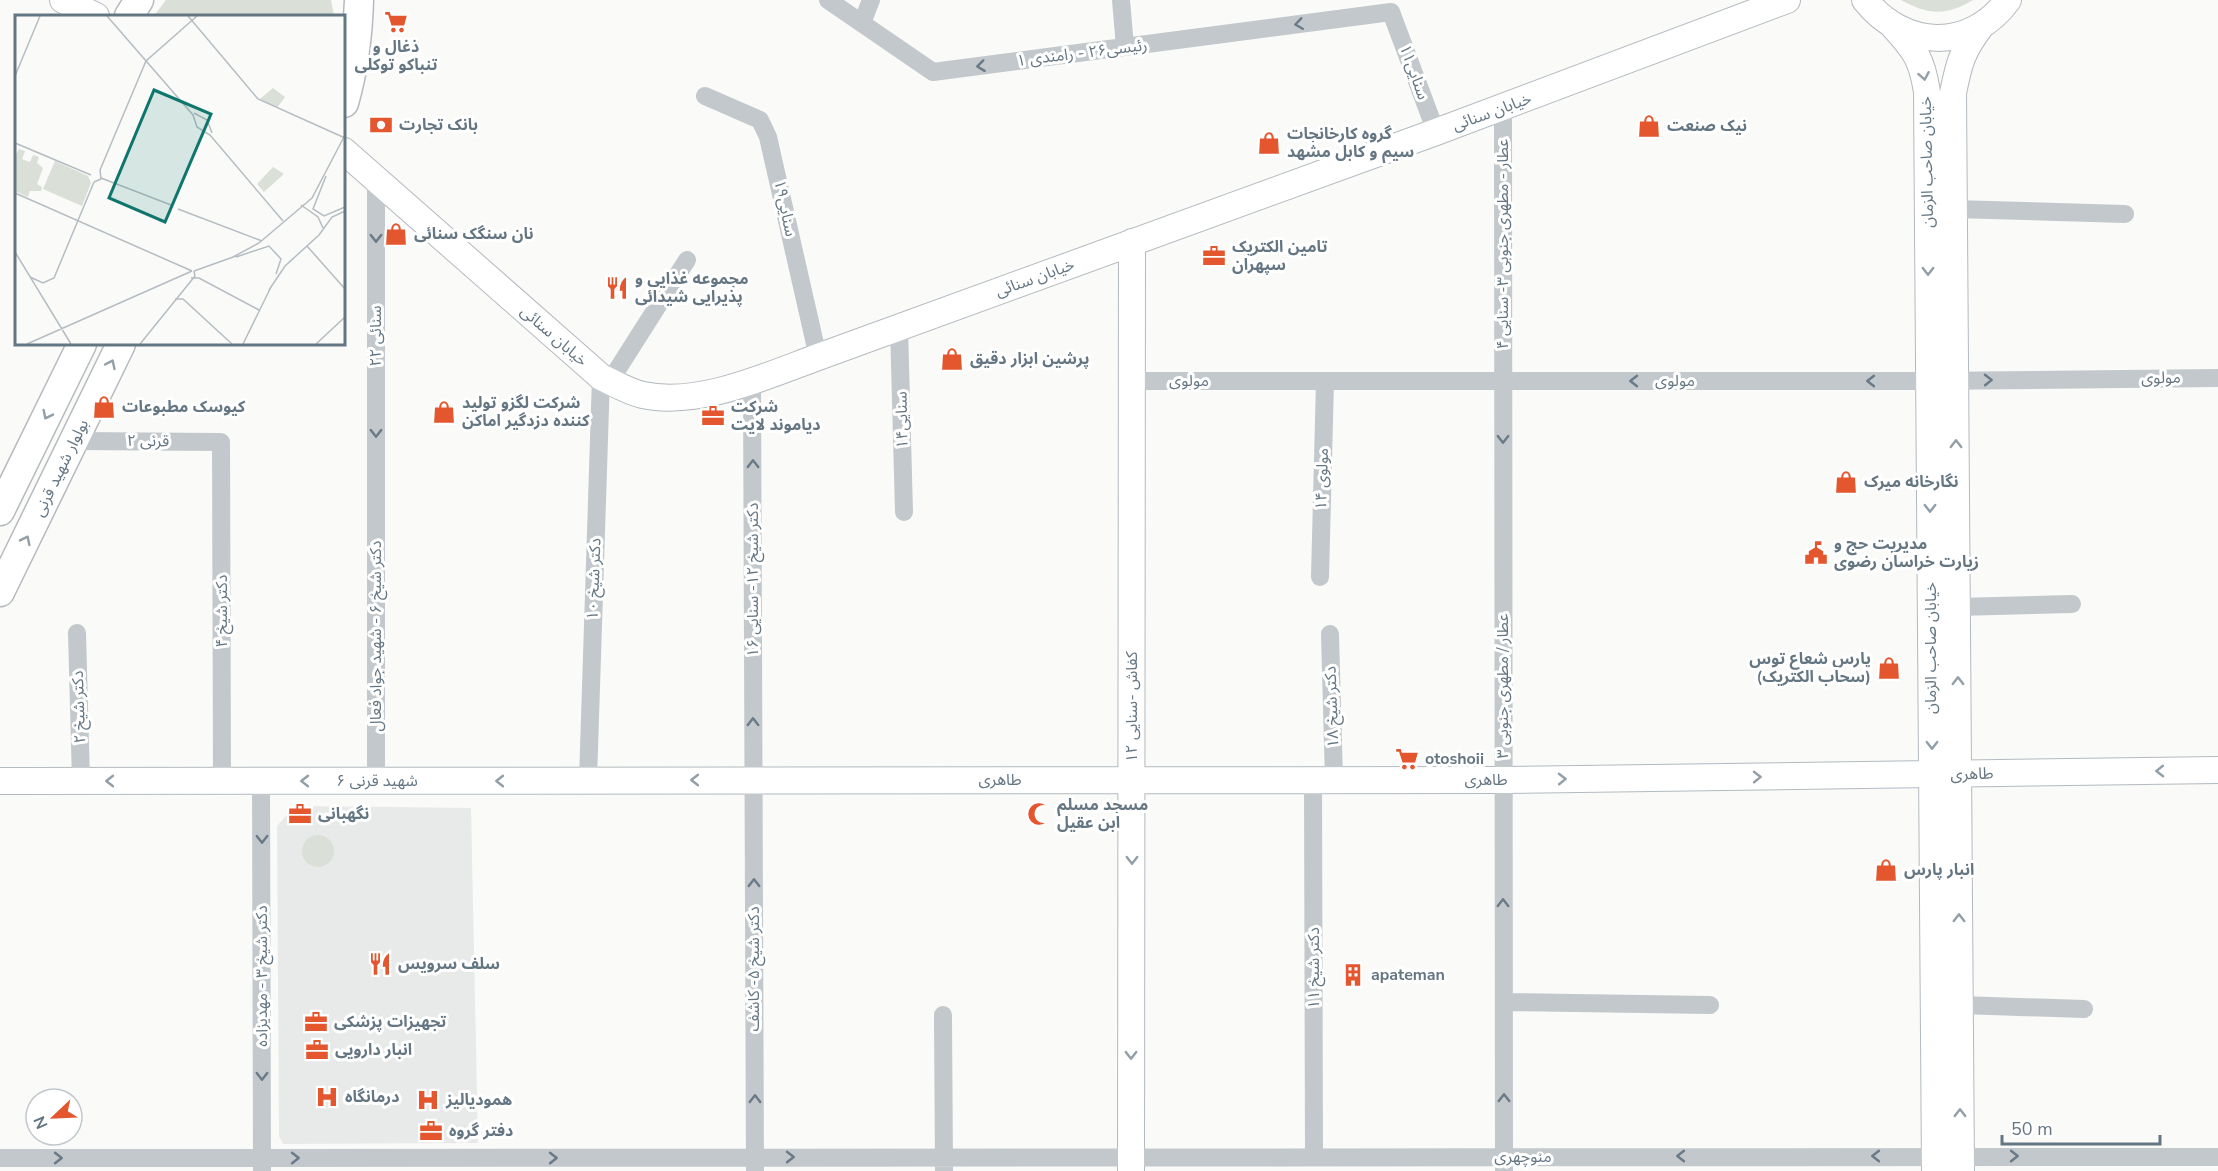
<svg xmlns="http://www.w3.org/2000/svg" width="2218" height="1171" viewBox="0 0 2218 1171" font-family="'Nunito Sans','Noto Sans Arabic',sans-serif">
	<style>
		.built { fill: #e8e9e9 }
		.green { fill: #dadfd7 }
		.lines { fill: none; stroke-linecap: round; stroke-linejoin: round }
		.secondary-casing { stroke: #b3babf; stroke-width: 28 }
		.primary-casing { stroke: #b5babe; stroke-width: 31 }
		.street { stroke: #c3c8cc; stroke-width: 18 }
		.secondary { stroke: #fff; stroke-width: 26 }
		.primary { stroke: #fff; stroke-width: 28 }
		.oneway { stroke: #6a7a87 }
		.oneway2 { stroke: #939fa8 }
		.labels { text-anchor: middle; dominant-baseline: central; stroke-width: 6; stroke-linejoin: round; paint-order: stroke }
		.poi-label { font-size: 16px; font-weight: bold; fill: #657683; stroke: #fff; text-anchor: start }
		.street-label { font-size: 16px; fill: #657683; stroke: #fff }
		.inset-road { fill: none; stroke: #b5bdc2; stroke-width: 1.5 }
		.view { fill: #0f766e; fill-opacity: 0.15; stroke: #0f766e; stroke-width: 3 }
		.inset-edge { fill: none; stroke: #657683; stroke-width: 3 }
	</style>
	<rect width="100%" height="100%" fill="#fafaf8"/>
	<path class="built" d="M295 806 471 808 478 1143 283 1144 279 1136 277 826Z"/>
	<path class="green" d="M166 0H331L334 16H154Z
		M1901 0H1973C1946 16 1928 15 1901 0Z
		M302 851a16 16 0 1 1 32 0a16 16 0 1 1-32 0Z"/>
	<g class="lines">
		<g class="secondary-casing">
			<path id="secondary" d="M63 0 96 16
				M1865 0C1904 49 1970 52 2008 0
				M1894 27C1916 51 1922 60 1927 92L1935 1171
				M344 151 601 377C614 383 629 392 643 395 699 407 766 376 818 357L1436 132 1787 0
				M0 781 1503 780 2218 770
				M1131 1171 1132 242
				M1961 1171 1953 93C1959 63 1962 51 1981 26"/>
		</g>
		<g class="primary-casing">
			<path id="primary" d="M129 16 139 0
				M344 103C354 68 358 36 359 0
				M0 511 82 344
				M0 592 121 344"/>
		</g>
		<path class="street" d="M828 0 933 72 1391 12
			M1121 0 1125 47
			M1391 12 1436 132
			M862 23 871 0
			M705 96 760 120 768 137 818 357
			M1503 108 1504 1171
			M376 180V781
			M1954 209 2125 214
			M899 327 904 512
			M752 380 755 1171
			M610 381 687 260
			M1132 381H1929L2218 378
			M75 441 221 442 222 781
			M1320 577 1325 381
			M1957 607 2072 604
			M77 633 81 781
			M1330 634 1334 780
			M588 780 601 377
			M1313 780 1314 1157
			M261 781 262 1171
			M1504 1002 1710 1005
			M1960 1005 2084 1009
			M943 1015 944 1171
			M0 1158 2218 1157"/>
		<use href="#secondary" class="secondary"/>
		<use href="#primary" class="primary"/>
	</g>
	<defs><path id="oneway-chevron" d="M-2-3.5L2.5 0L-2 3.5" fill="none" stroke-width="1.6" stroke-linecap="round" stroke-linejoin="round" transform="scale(1.5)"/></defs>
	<g class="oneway">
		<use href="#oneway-chevron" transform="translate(1299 24) rotate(172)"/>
		<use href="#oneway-chevron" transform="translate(981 66) rotate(173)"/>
		<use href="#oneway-chevron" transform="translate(376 238) rotate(90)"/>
		<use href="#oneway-chevron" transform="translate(1988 380) rotate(-1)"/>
		<use href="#oneway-chevron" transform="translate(1634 381) rotate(180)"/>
		<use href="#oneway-chevron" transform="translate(1871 381) rotate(180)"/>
		<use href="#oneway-chevron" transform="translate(376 433) rotate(90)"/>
		<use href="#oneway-chevron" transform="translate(1503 439) rotate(90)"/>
		<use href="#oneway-chevron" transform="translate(753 464) rotate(-90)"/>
		<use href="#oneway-chevron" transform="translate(753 722) rotate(-90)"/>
		<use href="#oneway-chevron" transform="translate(262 839) rotate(90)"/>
		<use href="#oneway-chevron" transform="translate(754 883) rotate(-90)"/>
		<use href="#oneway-chevron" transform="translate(1503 903) rotate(-90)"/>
		<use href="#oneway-chevron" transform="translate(262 1076) rotate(90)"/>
		<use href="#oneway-chevron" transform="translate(1504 1098) rotate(-90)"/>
		<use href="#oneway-chevron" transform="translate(755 1099) rotate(-90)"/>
		<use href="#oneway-chevron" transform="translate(1681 1156) rotate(180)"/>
		<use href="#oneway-chevron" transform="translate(1876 1156) rotate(180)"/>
		<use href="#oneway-chevron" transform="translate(2014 1156)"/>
		<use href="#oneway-chevron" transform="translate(790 1157)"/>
		<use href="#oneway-chevron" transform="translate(58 1158)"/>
		<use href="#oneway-chevron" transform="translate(295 1158)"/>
		<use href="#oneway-chevron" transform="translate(553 1158)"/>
	</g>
	<g class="oneway2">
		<use href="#oneway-chevron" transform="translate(1924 76) rotate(80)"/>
		<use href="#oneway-chevron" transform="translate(1928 271) rotate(90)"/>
		<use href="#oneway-chevron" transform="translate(111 364) rotate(-65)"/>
		<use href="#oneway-chevron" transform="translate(47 415) rotate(116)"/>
		<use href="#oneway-chevron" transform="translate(1956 444) rotate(-90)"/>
		<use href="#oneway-chevron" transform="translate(1930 508) rotate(90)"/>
		<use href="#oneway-chevron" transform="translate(26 540) rotate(-64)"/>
		<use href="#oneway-chevron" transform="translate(1958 681) rotate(-90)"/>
		<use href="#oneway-chevron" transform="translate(1932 745) rotate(90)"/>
		<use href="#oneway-chevron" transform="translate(2160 771) rotate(179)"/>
		<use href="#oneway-chevron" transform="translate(1757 777) rotate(-1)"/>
		<use href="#oneway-chevron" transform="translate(1562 779) rotate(-1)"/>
		<use href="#oneway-chevron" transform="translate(695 780) rotate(180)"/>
		<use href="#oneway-chevron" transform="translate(110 781) rotate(180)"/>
		<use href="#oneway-chevron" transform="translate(305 781) rotate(180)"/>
		<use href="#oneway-chevron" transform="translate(500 781) rotate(180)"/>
		<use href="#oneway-chevron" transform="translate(1132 860) rotate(90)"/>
		<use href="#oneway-chevron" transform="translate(1959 918) rotate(-90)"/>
		<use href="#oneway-chevron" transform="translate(1131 1055) rotate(90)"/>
		<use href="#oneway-chevron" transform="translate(1960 1113) rotate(-90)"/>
	</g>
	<defs>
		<g id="supermarket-bare" transform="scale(1.8)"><path d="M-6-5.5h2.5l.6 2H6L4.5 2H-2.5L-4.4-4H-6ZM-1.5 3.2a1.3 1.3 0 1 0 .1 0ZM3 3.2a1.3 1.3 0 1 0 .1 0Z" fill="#e4572e" stroke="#fff" stroke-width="2.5" paint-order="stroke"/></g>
		<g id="bank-bare" transform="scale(1.8)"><path d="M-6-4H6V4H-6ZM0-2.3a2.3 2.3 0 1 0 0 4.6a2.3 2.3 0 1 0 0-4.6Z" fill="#e4572e" stroke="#fff" stroke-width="2.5" paint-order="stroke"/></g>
		<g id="shop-bare" transform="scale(1.8)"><path d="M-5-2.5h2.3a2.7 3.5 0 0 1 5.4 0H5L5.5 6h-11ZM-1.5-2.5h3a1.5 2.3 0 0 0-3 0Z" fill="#e4572e" stroke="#fff" stroke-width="2.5" paint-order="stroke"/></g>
		<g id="office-bare" transform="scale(1.8)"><path d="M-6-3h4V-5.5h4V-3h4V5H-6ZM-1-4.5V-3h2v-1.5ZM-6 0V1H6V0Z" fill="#e4572e" stroke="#fff" stroke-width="2.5" paint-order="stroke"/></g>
		<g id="restaurant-bare" transform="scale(1.8)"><path d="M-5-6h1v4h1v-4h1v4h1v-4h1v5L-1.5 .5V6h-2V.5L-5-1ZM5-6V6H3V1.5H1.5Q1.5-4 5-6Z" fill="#e4572e" stroke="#fff" stroke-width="2.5" paint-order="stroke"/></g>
		<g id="civic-bare" transform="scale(1.8)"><path d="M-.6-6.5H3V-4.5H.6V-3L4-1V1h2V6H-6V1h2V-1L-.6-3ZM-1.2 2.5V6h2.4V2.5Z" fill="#e4572e" stroke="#fff" stroke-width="2.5" paint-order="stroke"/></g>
		<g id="mosque-bare" transform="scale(1.8)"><path d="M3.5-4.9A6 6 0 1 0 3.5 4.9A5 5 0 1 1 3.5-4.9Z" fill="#e4572e" stroke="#fff" stroke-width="2.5" paint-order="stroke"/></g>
		<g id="building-bare" transform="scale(1.8)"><path d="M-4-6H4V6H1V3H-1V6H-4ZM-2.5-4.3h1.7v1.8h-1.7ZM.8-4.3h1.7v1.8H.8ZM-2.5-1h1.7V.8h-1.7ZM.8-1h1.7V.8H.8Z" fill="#e4572e" stroke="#fff" stroke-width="2.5" paint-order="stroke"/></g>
		<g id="hospital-bare" transform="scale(1.8)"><path d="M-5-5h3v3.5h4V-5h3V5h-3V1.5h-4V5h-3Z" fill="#e4572e" stroke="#fff" stroke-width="2.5" paint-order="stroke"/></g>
	</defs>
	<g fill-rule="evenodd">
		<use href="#supermarket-bare" x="396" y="22"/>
		<use href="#bank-bare" x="381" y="125"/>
		<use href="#shop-bare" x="1649" y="126"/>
		<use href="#shop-bare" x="1269" y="143"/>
		<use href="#shop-bare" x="396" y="234"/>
		<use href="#office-bare" x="1214" y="256"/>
		<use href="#restaurant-bare" x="617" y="288"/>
		<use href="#shop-bare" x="952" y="359"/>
		<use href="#shop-bare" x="104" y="407"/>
		<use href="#shop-bare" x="444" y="412"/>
		<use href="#office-bare" x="713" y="416"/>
		<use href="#shop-bare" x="1846" y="482"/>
		<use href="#civic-bare" x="1816" y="553"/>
		<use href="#shop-bare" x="1889" y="668"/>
		<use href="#supermarket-bare" x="1407" y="759"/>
		<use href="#office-bare" x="300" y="814"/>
		<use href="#mosque-bare" x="1039" y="814"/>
		<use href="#shop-bare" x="1886" y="870"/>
		<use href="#restaurant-bare" x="380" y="964"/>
		<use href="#building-bare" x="1353" y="975"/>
		<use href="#office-bare" x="316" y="1022"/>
		<use href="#office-bare" x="317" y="1050"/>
		<use href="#hospital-bare" x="327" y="1097"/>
		<use href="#hospital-bare" x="428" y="1100"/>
		<use href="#office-bare" x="431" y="1131"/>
	</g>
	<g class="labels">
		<g class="poi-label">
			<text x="396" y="47" text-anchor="middle">ذغال و<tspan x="396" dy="18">تنباکو توکلی</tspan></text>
			<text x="399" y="125">بانک تجارت</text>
			<text x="1667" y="126">نیک صنعت</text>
			<text x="1287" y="134">گروه کارخانجات<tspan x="1287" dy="18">سیم و کابل مشهد</tspan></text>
			<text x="414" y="234">نان سنگک سنائی</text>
			<text x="1232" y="247">تامین الکتریک<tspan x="1232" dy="18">سپهران</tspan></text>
			<text x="635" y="279">مجموعه غذایی و<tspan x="635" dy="18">پذیرایی شیدائی</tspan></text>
			<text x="970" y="359">پرشین ابزار دقیق</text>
			<text x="462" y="403">شرکت لگزو تولید<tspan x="462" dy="18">کننده دزدگیر اماکن</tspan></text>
			<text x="122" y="407">کیوسک مطبوعات</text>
			<text x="731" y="407">شرکت<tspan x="731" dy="18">دیاموند لایت</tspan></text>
			<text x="1864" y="482">نگارخانه میرک</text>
			<text x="1834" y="544">مدیریت حج و<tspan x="1834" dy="18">زیارت خراسان رضوی</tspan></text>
			<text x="1871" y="659" text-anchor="end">پارس شعاع توس<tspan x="1871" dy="18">(سحاب الکتریک)</tspan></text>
			<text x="1425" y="759">otoshoii</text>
			<text x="1057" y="805">مسجد مسلم<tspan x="1057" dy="18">ابن عقیل</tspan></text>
			<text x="318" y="814">نگهبانی</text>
			<text x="1904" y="870">انبار پارس</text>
			<text x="398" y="964">سلف سرویس</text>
			<text x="1371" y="975">apateman</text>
			<text x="334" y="1022">تجهیزات پزشکی</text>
			<text x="335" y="1050">انبار دارویی</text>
			<text x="345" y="1097">درمانگاه</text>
			<text x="446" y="1100">همودیالیز</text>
			<text x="449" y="1131">دفتر گروه</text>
		</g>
		<g class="street-label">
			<text transform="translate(1082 53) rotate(-7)">رئیسی۲۶ - رامندی ۱</text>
			<text transform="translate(1414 72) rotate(70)">سنایی۱۱</text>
			<text transform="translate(1492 112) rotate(-20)">خیابان سنائی</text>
			<text transform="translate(1927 162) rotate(-91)">خیابان صاحب الزمان</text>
			<text transform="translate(785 208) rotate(78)">سنایی۱۹</text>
			<text transform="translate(1503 244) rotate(-90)">عطار - مطهری جنوبی ۳- سنایی ۴</text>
			<text transform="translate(1035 278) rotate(-20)">خیابان سنائی</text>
			<text transform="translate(376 336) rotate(-90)">سنائی ۲۲</text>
			<text transform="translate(554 336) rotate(41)">خیابان سنائی</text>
			<text transform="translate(2161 378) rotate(-1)">مولوی</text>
			<text x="1189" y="381">مولوی</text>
			<text x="1675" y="381">مولوی</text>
			<text transform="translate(902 420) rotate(-91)">سنایی۱۴</text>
			<text transform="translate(148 441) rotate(1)">قرنی ۲</text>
			<text transform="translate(61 468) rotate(-64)">بولوار شهید قرنی</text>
			<text transform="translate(1322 479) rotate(-88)">مولوی ۱۴</text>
			<text transform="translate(594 579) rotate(-88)">دکتر شیخ ۱۰</text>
			<text transform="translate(753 580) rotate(-90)">دکتر شیخ ۱۲- سنایی ۱۶</text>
			<text transform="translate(222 611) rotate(-90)">دکتر شیخ ۴</text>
			<text transform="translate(376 636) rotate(-90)">دکتر شیخ ۶ - شهید جواد فعال</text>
			<text transform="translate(1931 648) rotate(-90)">خیابان صاحب الزمان</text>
			<text transform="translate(1503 686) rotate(-90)">عطار / مطهری جنوبی ۳</text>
			<text transform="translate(79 707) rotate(-92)">دکتر شیخ ۲</text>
			<text transform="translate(1132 707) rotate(-90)">کفاش -سنایی ۱۲</text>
			<text transform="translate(1332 707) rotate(-92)">دکتر شیخ ۱۸</text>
			<text transform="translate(1972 774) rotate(-1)">طاهری</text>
			<text x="1000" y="780">طاهری</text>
			<text x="1486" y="780">طاهری</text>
			<text x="377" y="781">شهید قرنی ۶</text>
			<text transform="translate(1314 968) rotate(-90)">دکتر شیخ ۱۱</text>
			<text transform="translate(754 969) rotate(-90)">دکتر شیخ ۵- کاشف</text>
			<text transform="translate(262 976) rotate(-90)">دکتر شیخ ۳ - مهدیزاده</text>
			<text x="1523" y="1157">منوچهری</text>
		</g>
	</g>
	<g transform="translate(15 15)">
		<rect width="330" height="330" fill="#fafaf8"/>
		<path d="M258 73 270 82 262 93 245 84ZM4 134 10 136 7 144 15 147 18 140 24 142 22 148 28 153 22 169 27 172 26 176H15L13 182 0 176V141ZM40 146 73 161 76 168 67 191 28 174ZM258 152 269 159 249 177 242 169Z" fill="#dadfd7"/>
		<path class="inset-road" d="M92 1 178 100 182 112 195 120 268 206M173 1 243 84 330 123M0 61 25 1M179 98 192 105 197 118M0 128 76 160M311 161 298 194 309 201 330 192M86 163 156 190M79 167 86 164 85 155 131 46 182 1M0 178 177 256M286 190 303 202 308 213M163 194 247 226M292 231 330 274M0 237 56 329M218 242 244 228 297 183 330 120M221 242 254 231 266 244 261 259M179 256 221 241M15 262 28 268 39 263 79 167M176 263H184L244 295M254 275 270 251 304 220 317 202 330 196M160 284H168L217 329M12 329 177 256M125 329 180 261 179 256M228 329 255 274M301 329 330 302"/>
		<path class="view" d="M139 75 196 99 150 207 94 183Z"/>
		<rect width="330" height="330" class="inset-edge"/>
	</g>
	<g transform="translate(54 1117) rotate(247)"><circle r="28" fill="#ffffff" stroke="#c1c8cd" stroke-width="1.5"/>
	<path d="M0-4.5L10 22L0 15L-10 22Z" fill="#e4572e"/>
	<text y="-9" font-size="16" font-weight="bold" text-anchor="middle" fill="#657683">N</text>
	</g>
	<path d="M2002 1135v9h158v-9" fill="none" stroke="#657683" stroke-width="3"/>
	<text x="2011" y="1135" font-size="18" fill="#657683" stroke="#ffffff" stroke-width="4.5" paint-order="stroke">50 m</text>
</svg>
